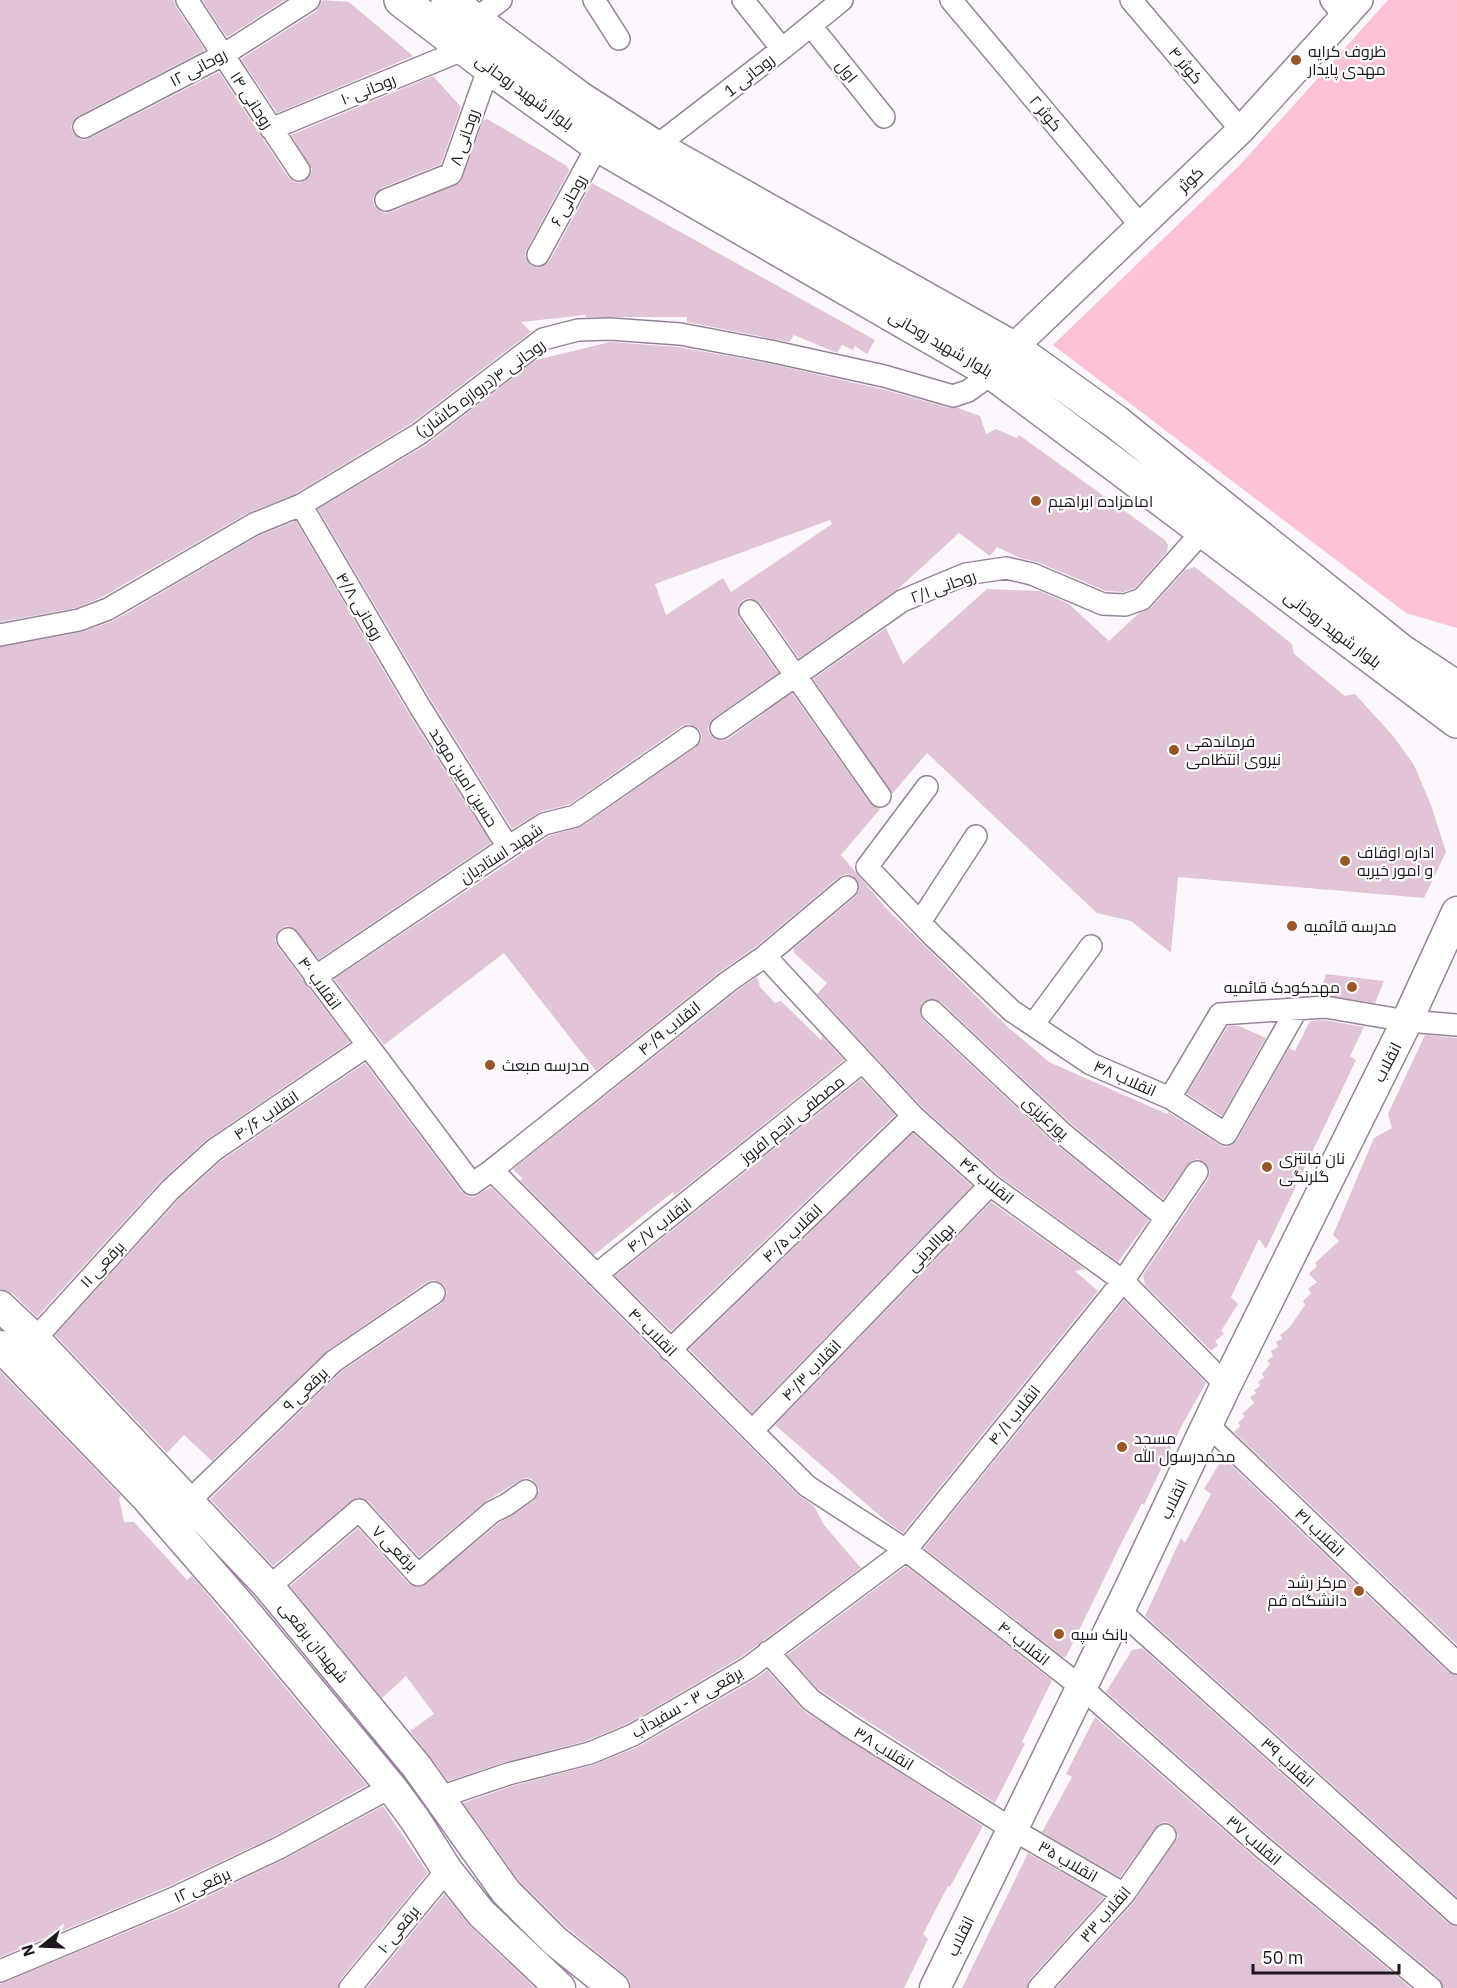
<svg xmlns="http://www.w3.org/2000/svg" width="1457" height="1988" viewBox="0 0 1457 1988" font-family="'IBM Plex Sans',Cairo,sans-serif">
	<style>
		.green { fill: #fdc2d5 }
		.building { fill: #e1c5d7; fill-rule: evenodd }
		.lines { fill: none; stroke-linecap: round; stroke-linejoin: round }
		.minor-casing { stroke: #96839a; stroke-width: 24 }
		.tertiary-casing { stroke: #96839a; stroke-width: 30 }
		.secondary-casing { stroke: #96839a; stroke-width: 33 }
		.primary-casing { stroke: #96839a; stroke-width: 36 }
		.minor { stroke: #fff; stroke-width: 21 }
		.tertiary { stroke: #fff; stroke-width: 27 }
		.secondary { stroke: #fff; stroke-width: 30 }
		.primary { stroke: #fff; stroke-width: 33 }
		.poi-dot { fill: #995627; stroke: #fff; stroke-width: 2 }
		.labels { text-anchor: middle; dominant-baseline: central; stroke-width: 4.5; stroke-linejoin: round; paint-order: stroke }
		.poi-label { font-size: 16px; fill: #1f1821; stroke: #fff; text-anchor: start }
		.street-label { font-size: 16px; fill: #1f1821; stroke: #fff }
	</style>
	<rect width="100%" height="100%" fill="#fbf7fc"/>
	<path class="green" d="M1388 0H1457V628L1406 613 1053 345 1240 165Z"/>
	<path class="building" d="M0 0H174L176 7 205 50 78 116 73 121 71 127 73 133 78 138 84 140 90 138 219 72 288 177 294 182 300 183 310 176 312 169 291 135 433 76 461 107 441 164 381 188 376 193 373 199 374 205 379 210 385 213 391 212 460 183 483 121 487 119 567 166 569 171 527 249 525 256 531 266 539 268 549 262 592 183 875 340 867 354 855 346 853 350 842 345 837 353 794 335 789 342 687 322V317H586V315L521 322 531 332 412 423 295 494 248 513 102 597 76 608 0 622Z
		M202 0H285L227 37Z
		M322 0 349 2 413 56 277 113 241 59 316 11 320 6Z
		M610 342 678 347 767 363 886 390 949 408H958L980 416 986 434 996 429 1017 438 1019 435 1165 540 1168 545 1167 552 1135 588 1123 592 1106 591 1037 562 1020 558 997 547 990 556 959 533 898 589 799 658 760 603 749 598 743 600 738 606 739 618 778 673 714 718 710 722 708 729 710 735 715 739 722 741 728 739 792 693 870 803 880 809 841 855 886 908 1008 1027 1049 1062 1167 1114 1168 1112 1220 1145 1225 1147 1232 1145 1237 1140 1289 1048 1295 1051 1310 1021 1324 1020 1364 1027 1350 1056 1356 1060 1266 1249 1259 1239 1231 1297 1238 1304 1221 1331 1224 1334 1215 1341 1218 1345 1211 1351 1145 1285 1143 1275 1208 1179 1210 1172 1208 1166 1198 1159 1191 1161 1163 1199 1069 1122 941 1002 934 999H928L922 1003 920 1009V1015L923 1020 1052 1141 1149 1220 1118 1262 998 1175 922 1107 817 994 827 983 794 953V948L856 896 859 891V884L852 875 845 874 839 877 757 946 721 971 596 1071 504 953 384 1045 334 979 549 836 582 826 696 747 701 742 702 735 699 729 689 724 682 726 570 804 540 812 512 829 431 700 318 509 426 445 536 360ZM830 520 832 524 731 592 723 578 666 615 655 584Z
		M296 521 409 714 491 843 319 959 294 928 286 926 280 929 275 940 278 947 350 1042 205 1141 161 1181 37 1317 12 1293 0 1289V647L82 632 113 621 260 535Z
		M1195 567 1292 644 1294 654 1345 696 1355 694 1394 737 1414 765 1431 805 1446 852 1424 898 1178 877 1171 953 1131 921 1097 913 927 753 892 794 813 679 886 628 903 664 987 589 1040 591 1069 604 1109 641 1138 614 1151 608 1185 570Z
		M1326 974 1384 981 1375 1003 1319 995Z
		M757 977 760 987 775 1003 781 1001 822 1041 821 1035 844 1060 675 1195 673 1192 594 1255 520 1180 523 1179 513 1169 737 991Z
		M1228 1026H1239L1266 1038 1222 1116 1187 1094Z
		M1425 1035 1457 1038V1645L1234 1432 1240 1426 1238 1423 1245 1416 1242 1414 1254 1403 1250 1397 1256 1393 1254 1390 1260 1386 1258 1382 1264 1377 1262 1374 1270 1364 1267 1361 1273 1356 1271 1351 1278 1347 1276 1342 1282 1339 1280 1335 1289 1328 1305 1305 1303 1301 1311 1293 1308 1289 1317 1282 1309 1274 1317 1266 1315 1263 1339 1241 1333 1235 1374 1138 1392 1128 1388 1114Z
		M365 1063 462 1192 467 1196 474 1197 491 1187 798 1495 814 1506 824 1525 861 1568 741 1657 627 1724 586 1741 505 1762 448 1781 410 1731 434 1714 406 1676 382 1698 290 1586 358 1528 409 1584 415 1587H421L499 1523 534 1501 539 1490 536 1483 531 1479 524 1478 486 1501 419 1557 368 1501 362 1498H356L273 1566 210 1499 342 1371 442 1303 447 1293 444 1285 434 1280 427 1282 327 1351 212 1461 184 1435 167 1453 55 1335 179 1199 222 1160Z
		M861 1079 895 1115 671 1331 615 1276Z
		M913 1133 972 1186 752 1413 689 1349Z
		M991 1202 1085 1269 1075 1271 1098 1291 903 1533 887 1522 775 1425Z
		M1124 1300 1206 1383 1181 1427 1144 1505 1142 1503 1120 1546 1066 1657H1063L924 1548Z
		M0 1371 121 1496 119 1498 124 1522H134L187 1580 192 1576 367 1785 273 1837 167 1887 0 1957Z
		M1228 1462 1448 1672 1457 1675V1897L1145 1616 1181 1538 1185 1543 1211 1494 1204 1489 1219 1464Z
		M906 1566 1052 1680 1022 1742 1025 1744 995 1803 819 1690 787 1655Z
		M1142 1648 1448 1923 1457 1926V1988H1443L1439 1978 1270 1837 1106 1692 1132 1650Z
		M767 1670 804 1711 983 1826 950 1887 948 1886 923 1934 928 1939 904 1988H631L630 1981 625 1975 567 1928 519 1881 463 1803 512 1786 593 1765 638 1747 755 1679Z
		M1095 1717 1254 1857 1411 1988H1056L1133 1903 1178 1837 1176 1829 1172 1824 1165 1822 1159 1824 1120 1877 1042 1832 1072 1777 1066 1774Z
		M383 1806 428 1873 340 1980 338 1988H0V1984L177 1911 285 1859Z
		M1028 1853 1104 1897 1030 1979 1027 1988H962Z
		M444 1894 469 1925 535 1988H367Z"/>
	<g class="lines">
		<g class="minor-casing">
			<path id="minor" d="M187 0 299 170
				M594 0 619 39
				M743 0 782 49
				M951 0 1141 226
				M1131 0 1241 130
				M1331 0 1344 16
				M474 20 501 0
				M811 26 884 117
				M84 127 223 55 309 0
				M271 129 465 49
				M655 147 782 49 842 0
				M386 200 451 174 489 67
				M538 255 598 145
				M301 505 420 707 508 847
				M750 611 880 796
				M0 635 79 620 108 609 254 524 301 505 419 434 543 339 578 330 610 329 680 334 770 351 884 376 953 396 968 391 993 373
				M721 728 902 601 937 586 966 574 1006 568 1032 574 1103 604 1125 605 1142 599 1203 531
				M927 787 867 867 933 936 1012 1011 1091 1064 1170 1098 1220 1014 1325 1007 1407 1021 1457 1025
				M920 922 976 836
				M288 939 472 1184 492 1170 807 1486 906 1550 1081 1687 1262 1847 1431 1988
				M765 956 913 1116 990 1185 1123 1281 1226 1385
				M315 977 508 847 544 824 575 816 689 737
				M932 1011 1061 1132 1166 1218
				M1033 1025 1091 946
				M1170 1098 1226 1134 1297 1009
				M492 1170 729 981 765 956 847 887
				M596 1275 862 1062
				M35 1339 170 1190 214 1150 367 1046
				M670 1350 913 1116
				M1208 1425 1457 1663
				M752 1431 990 1185
				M188 1502 334 1361 434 1293
				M269 1587 359 1510 418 1575 492 1512 506 1505 526 1491
				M1119 1610 1457 1914
				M768 1652 811 1700 849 1726 1012 1829 1124 1894
				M440 1797 508 1774 590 1753 633 1735 748 1668 906 1550 1123 1281 1197 1172
				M0 1971 172 1899 279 1848 391 1787
				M350 1988 447 1870
				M1039 1988 1124 1894 1165 1835"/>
		</g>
		<g class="tertiary-casing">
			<path id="tertiary" d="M1013 348 1241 130 1359 0"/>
		</g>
		<g class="secondary-casing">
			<path id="secondary" d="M0 1306 35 1339 269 1587 417 1767 506 1892 555 1941 614 1988
				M0 1346 145 1496 244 1610 391 1787 416 1821 447 1870 481 1913 560 1988
				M935 1988 1129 1590 1226 1385 1407 1021 1457 912"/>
		</g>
		<g class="primary-casing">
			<path id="primary" d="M401 0 489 67 598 145 993 373 1457 721
				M448 0 579 98 655 147 1013 348 1116 422 1401 651 1457 688"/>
		</g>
		<use href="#minor" class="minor"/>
		<use href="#tertiary" class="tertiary"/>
		<use href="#secondary" class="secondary"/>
		<use href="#primary" class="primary"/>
	</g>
	<g class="poi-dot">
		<circle cx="1296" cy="60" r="6"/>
		<circle cx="1036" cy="501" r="6"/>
		<circle cx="1174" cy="750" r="6"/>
		<circle cx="1345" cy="861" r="6"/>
		<circle cx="1292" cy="926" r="6"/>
		<circle cx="1352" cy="987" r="6"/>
		<circle cx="490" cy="1065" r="6"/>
		<circle cx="1267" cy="1167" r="6"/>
		<circle cx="1122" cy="1447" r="6"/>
		<circle cx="1359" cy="1591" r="6"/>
		<circle cx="1059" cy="1634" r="6"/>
	</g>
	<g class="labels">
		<g class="poi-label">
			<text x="1308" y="51">ظروف کرایه<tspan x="1308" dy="18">مهدی پایدار</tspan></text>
			<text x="1048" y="501">امامزاده ابراهیم</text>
			<text x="1186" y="741">فرماندهی<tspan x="1186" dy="18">نیروی انتظامی</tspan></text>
			<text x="1357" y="852">اداره اوقاف<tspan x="1357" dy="18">و امور خیریه</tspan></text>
			<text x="1304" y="926">مدرسه قائمیه</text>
			<text x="1340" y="987" text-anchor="end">مهدکودک قائمیه</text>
			<text x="502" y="1065">مدرسه مبعث</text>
			<text x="1279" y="1158">نان فانتزی<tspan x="1279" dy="18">گلرنگی</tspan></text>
			<text x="1134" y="1438">مسجد<tspan x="1134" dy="18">محمدرسول الله</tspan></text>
			<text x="1347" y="1582" text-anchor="end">مرکز رشد<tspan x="1347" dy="18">دانشگاه قم</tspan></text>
			<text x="1071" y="1634">بانک سپه</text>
		</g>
		<g class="street-label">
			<text transform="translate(1186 65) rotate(50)">کوثر ۴</text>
			<text transform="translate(198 67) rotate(-28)">روحانی ۱۲</text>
			<text transform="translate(847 71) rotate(51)">اول</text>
			<text transform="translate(749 75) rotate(-38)">روحانی 1</text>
			<text transform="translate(368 89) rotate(-22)">روحانی ۱۰</text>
			<text transform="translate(525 92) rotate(36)">بلوار شهید روحانی</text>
			<text transform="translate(252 100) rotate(57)">روحانی ۱۴</text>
			<text transform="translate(1046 113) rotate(50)">کوثر ۲</text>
			<text transform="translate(464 137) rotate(-71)">روحانی ۸</text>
			<text transform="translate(1190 179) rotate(-44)">کوثر</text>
			<text transform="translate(568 200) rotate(-61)">روحانی ۶</text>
			<text transform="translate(941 343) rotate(30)">بلوار شهید روحانی</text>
			<text transform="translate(480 388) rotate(-36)">روحانی ۴(دروازه کاشان)</text>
			<text transform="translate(943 586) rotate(-20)">روحانی ۲/۱</text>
			<text transform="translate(360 606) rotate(59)">روحانی ۴/۸</text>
			<text transform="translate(1333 629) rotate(37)">بلوار شهید روحانی</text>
			<text transform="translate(464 777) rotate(58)">حسین امین موحد</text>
			<text transform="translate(501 853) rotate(-33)">شهید استادیان</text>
			<text transform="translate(320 983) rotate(54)">انقلاب ۴۰</text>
			<text transform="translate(669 1028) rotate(-39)">انقلاب ۴۰/۹</text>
			<text transform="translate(1387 1062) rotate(-63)">انقلاب</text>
			<text transform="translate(1125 1078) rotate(24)">انقلاب ۴۸</text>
			<text transform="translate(266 1115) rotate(-34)">انقلاب ۴۰/۶</text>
			<text transform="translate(1046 1117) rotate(42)">پورعزیزی</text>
			<text transform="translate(792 1119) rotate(-39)">مصطفی انجم افروز</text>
			<text transform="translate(987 1180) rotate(39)">انقلاب ۴۶</text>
			<text transform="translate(659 1225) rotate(-38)">انقلاب ۴۰/۷</text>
			<text transform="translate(792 1233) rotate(-44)">انقلاب ۴۰/۵</text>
			<text transform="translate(930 1247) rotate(-46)">بهاالدینی</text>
			<text transform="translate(102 1264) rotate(-47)">برقعی ۱۱</text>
			<text transform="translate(653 1332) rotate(45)">انقلاب ۴۰</text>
			<text transform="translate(811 1370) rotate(-46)">انقلاب ۴۰/۳</text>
			<text transform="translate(305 1389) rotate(-44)">برقعی ۹</text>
			<text transform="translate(1014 1415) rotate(-51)">انقلاب ۴۰/۱</text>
			<text transform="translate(1173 1499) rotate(-64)">انقلاب</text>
			<text transform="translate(1320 1532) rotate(44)">انقلاب ۴۱</text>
			<text transform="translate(395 1548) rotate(45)">برقعی ۷</text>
			<text transform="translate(314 1642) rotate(51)">شهیدان برقعی</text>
			<text transform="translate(1024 1643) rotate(38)">انقلاب ۴۰</text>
			<text transform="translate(687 1702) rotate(-30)">برقعی ۳ - سفیدآب</text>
			<text transform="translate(884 1748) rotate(32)">انقلاب ۳۸</text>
			<text transform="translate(1288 1762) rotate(42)">انقلاب ۳۹</text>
			<text transform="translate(1254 1840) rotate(41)">انقلاب ۳۷</text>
			<text transform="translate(1068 1861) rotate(30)">انقلاب ۳۵</text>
			<text transform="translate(202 1885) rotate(-25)">برقعی ۱۲</text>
			<text transform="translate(1105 1914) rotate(-49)">انقلاب ۳۳</text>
			<text transform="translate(398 1929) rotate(-51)">برقعی ۱۰</text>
			<text transform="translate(960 1936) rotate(-64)">انقلاب</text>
		</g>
	</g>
	<g transform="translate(42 1946) rotate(252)" stroke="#ffffff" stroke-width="4.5" paint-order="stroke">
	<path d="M0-4.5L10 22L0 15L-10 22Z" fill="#1f1821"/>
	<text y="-9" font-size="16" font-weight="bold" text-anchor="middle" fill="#1f1821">N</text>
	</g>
	<path d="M1253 1964v9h146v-9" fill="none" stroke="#1f1821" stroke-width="3"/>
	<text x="1262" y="1964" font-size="18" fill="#1f1821" stroke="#ffffff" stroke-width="4.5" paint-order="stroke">50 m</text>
</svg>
